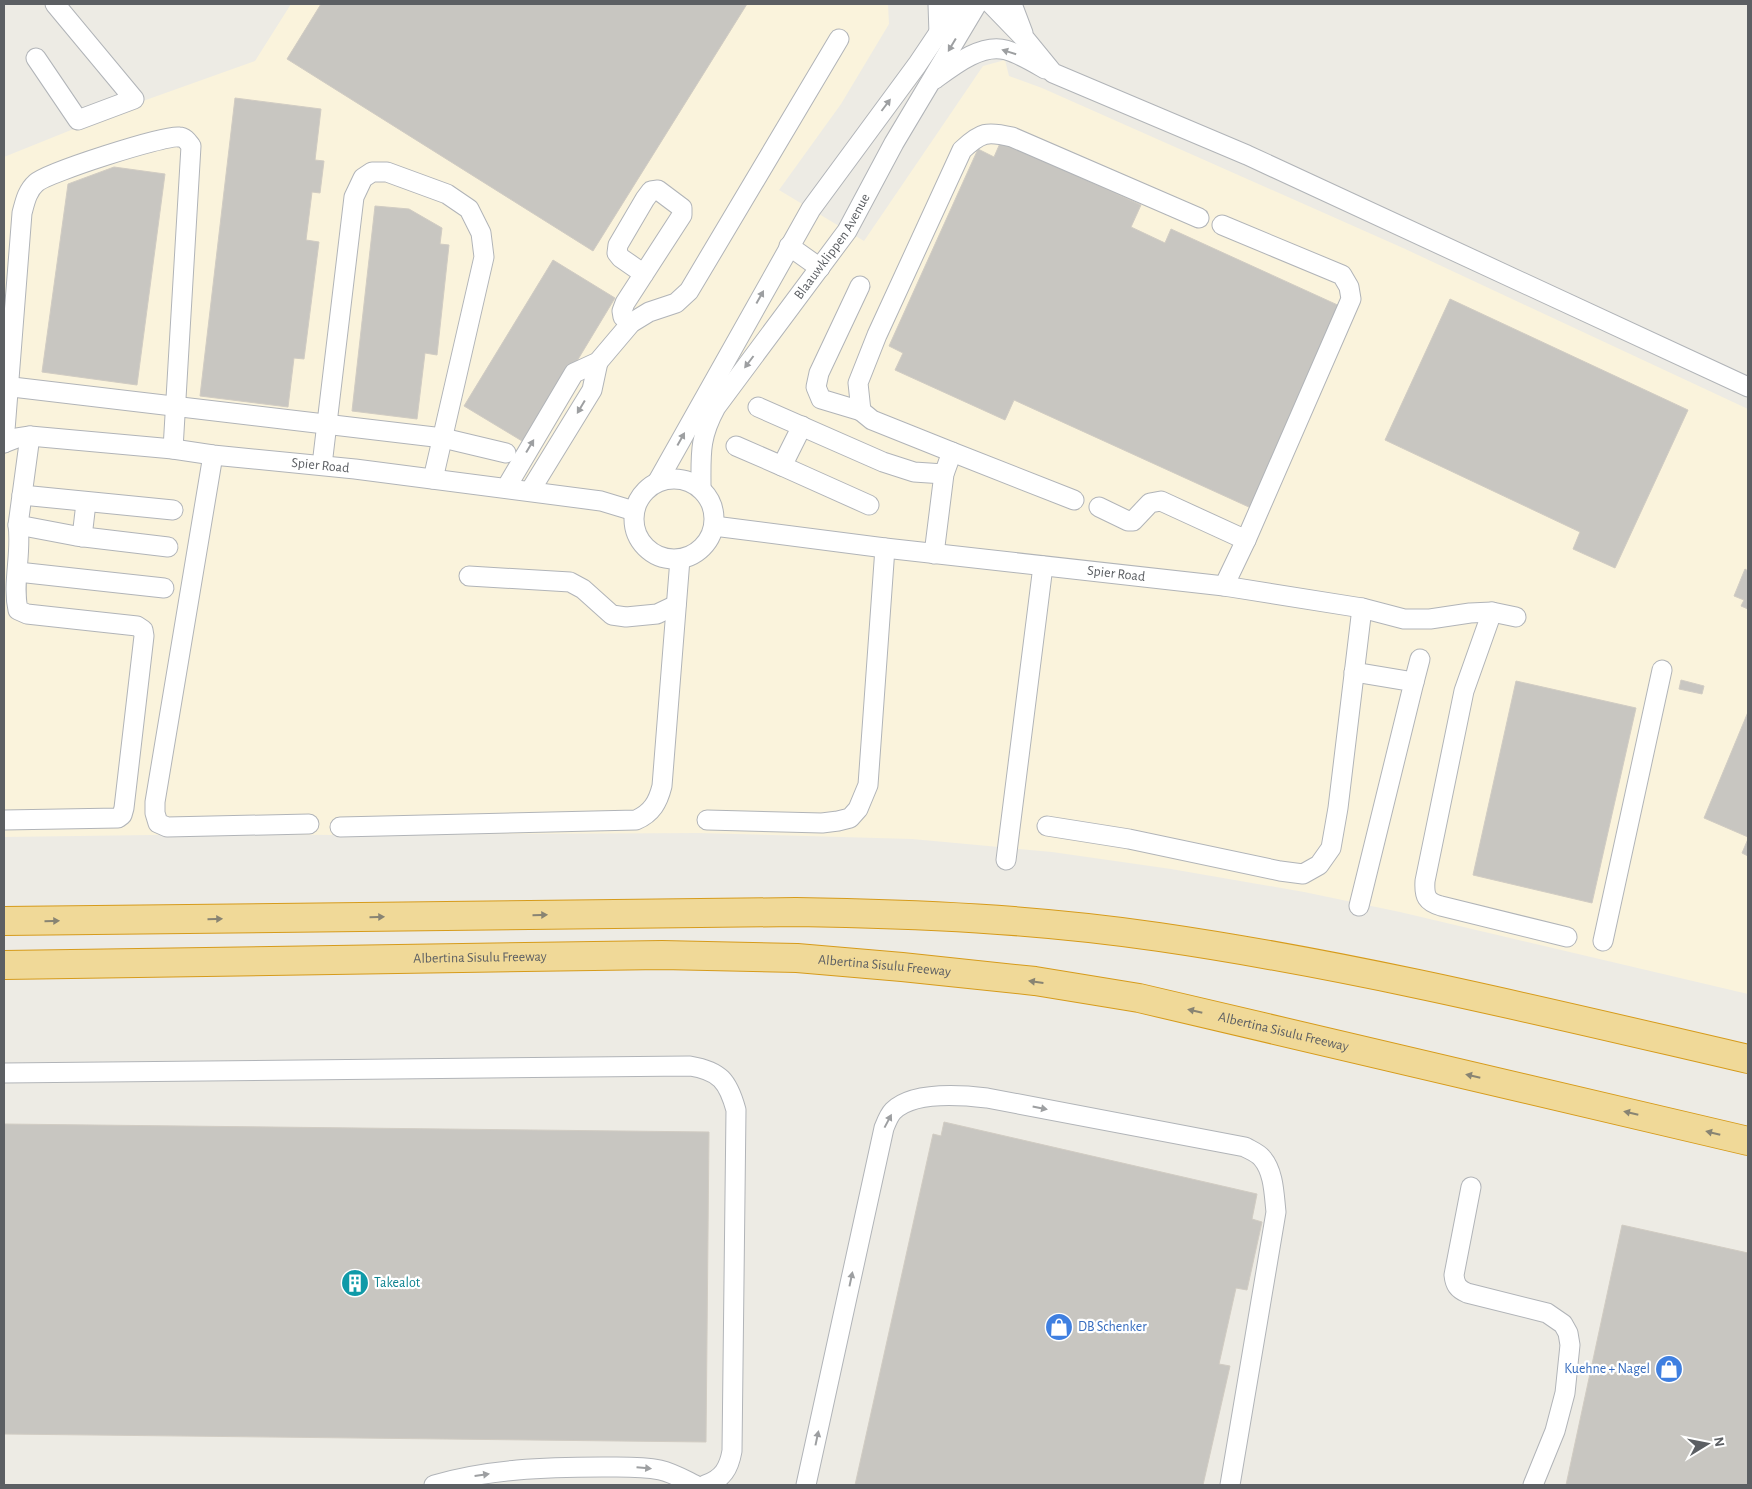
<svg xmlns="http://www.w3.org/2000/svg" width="1752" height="1489" viewBox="0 0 1752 1489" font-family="'Alegreya Sans',sans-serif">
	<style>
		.commercial { fill: #faf3dc }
		.building { fill: #c8c6c1; stroke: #d1ccc3 }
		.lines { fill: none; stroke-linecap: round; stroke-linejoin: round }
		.minor-casing { stroke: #b1b4b8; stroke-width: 21 }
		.highway-casing { stroke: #d69b1b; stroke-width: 30 }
		.minor { stroke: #fff; stroke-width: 19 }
		.highway { stroke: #f0d998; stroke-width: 28 }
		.oneway { fill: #9d9fa1 }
		.oneway2 { fill: #888473 }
		.labels { text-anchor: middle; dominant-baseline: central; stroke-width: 4.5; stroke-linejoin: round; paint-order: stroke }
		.street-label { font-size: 14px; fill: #5c5f63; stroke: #fff }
		.culture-label { font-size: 14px; fill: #0d838f; stroke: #fff; text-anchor: start }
		.shop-label { font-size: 14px; fill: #366cbe; stroke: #fff; text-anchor: start }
	</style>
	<rect width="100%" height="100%" fill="#edebe4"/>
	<path class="commercial" d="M291 4H888L889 24 841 104 779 190 864 241 983 66 1005 60 1009 76 1042 88 1403 248 1748 409V994L1400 912 1304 892 1171 869 1052 852 912 839 698 833 333 835 226 834 4 837V157L143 101 255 61Z"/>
	<path class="building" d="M321 4H747L593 251 287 59Z
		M235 98 321 109 315 160 324 161 320 193 312 192 306 240 319 242 304 359 294 358 288 407 200 396Z
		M1001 141 1141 205 1131 227 1165 243 1171 229 1342 307 1251 508 1014 400 1005 420 895 370 903 353 889 346 978 149 994 157Z
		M114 167 165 174 137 385 42 372 68 184Z
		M375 206 409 209 442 228 440 244 449 245 437 355 425 353 417 419 352 411Z
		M553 260 615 298 527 444 464 406Z
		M1450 299 1688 410 1615 568 1573 549 1580 532 1385 440Z
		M1745 569 1748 571V609L1741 606 1744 600 1734 596Z
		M1681 680 1704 686 1702 694 1679 689Z
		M1516 681 1636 708 1592 903 1473 875Z
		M1748 712V837L1704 818Z
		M1748 839V856L1742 853Z
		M944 1122 1257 1194 1252 1219 1262 1222 1247 1290 1236 1288 1219 1364 1230 1366 1203 1485H855L933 1134 941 1136Z
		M4 1124 709 1132 706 1442 4 1434Z
		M1622 1225 1748 1253V1485H1566Z"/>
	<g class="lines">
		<g class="minor-casing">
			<g id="minor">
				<path d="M938 4 939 34"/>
				<path d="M991 4 1026 40 1053 73 1247 155 1748 387"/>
				<path d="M1012 4 1023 33"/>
				<path d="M36 58 78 120 134 99 55 4"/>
				<path d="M935 79C954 65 982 43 1006 50 1020 54 1033 62 1045 69"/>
				<path d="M1222 225 1342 275 1349 287 1351 299 1246 540 1224 586"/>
				<path d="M789 246 820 268"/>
				<path d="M860 286 819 373 816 387 821 399 861 411"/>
				<path d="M631 323 623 317 622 311 625 303 682 215V208L658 190 651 191 645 199 618 245 617 253 621 258 644 274"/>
				<path d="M4 386 443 438 506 453"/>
				<path d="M758 407 883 462 914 472 944 474"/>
				<path d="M4 443 22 213C25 202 27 191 36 183 46 173 164 135 179 137 185 137 188 142 191 146L173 449"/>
				<path id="s1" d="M4 443 17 438 30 436 173 449 213 455 355 469 601 501 634 511"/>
				<path d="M736 446 782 466 802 426"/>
				<path d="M952 452 1074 500"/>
				<path d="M213 455 155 802V813L158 823 167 827 309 824"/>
				<path d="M322 465 354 197 363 178 372 172H387L447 194 469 209 481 233 484 257 433 479"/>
				<path d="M782 466 869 505"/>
				<circle cx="674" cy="519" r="40"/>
				<path d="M658 481 811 209 917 65 958 4"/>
				<path d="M506 488 574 373 598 362 631 323 649 312 676 303 689 291 839 39"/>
				<path id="s2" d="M701 488C701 454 699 438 716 407L847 231 894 143 977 4"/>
				<path d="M530 491 592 390 598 362"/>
				<path d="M22 495 173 510"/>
				<path d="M1099 507 1128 521H1133L1150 503 1161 501 1246 540"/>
				<path d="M18 525 76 536 168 547"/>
				<path id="s3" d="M714 526 885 548 1224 586 1362 608 1404 619H1430L1470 613 1492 612 1516 617"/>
				<path d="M82 537 86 503"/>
				<path d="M934 554 944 474 952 452 872 420 861 411 858 383 877 335 962 150C981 132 987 131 1012 137L1199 218"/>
				<path d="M18 572 164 588"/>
				<path d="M469 576 570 582 583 589 612 615 626 617 657 614 676 605"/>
				<path d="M1492 612 1464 691 1425 881C1424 897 1427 902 1441 906L1567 937"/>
				<path d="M1354 672 1414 682 1359 906"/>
				<path d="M1414 682 1420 659"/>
				<path d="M4 820 118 818 122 815 124 808 144 636 143 630 137 626 27 614 18 610C12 583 22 553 18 525L30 436"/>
				<path d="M707 820 822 823 838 821 850 818 858 809 868 785 885 548"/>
				<path d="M1047 826 1129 839 1280 871 1303 874 1319 865 1331 848 1338 808 1362 608"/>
				<path d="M340 827 636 820C652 813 658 802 662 786L680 559"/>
				<path d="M1006 860 1043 566"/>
				<path d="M1603 941 1662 670"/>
				<path d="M4 1073 690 1066C720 1071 728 1081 736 1110L732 1451C729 1468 723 1479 705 1485"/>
				<path d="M1471 1187 1454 1275C1455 1285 1458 1289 1467 1293L1547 1313 1563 1324 1568 1333 1570 1345 1565 1393 1555 1431 1533 1485"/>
				<path d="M434 1485C488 1469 546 1467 602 1467 621 1467 641 1466 660 1470 673 1473 683 1479 695 1485"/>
				<path d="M806 1485 884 1128C886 1123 889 1115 893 1111 913 1091 962 1095 987 1098L1245 1147C1250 1150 1258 1153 1262 1158 1274 1172 1274 1194 1276 1212L1230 1485"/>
			</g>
		</g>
		<g class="highway-casing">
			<g id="highway">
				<path d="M4 921 796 912C917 914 1038 919 1159 937 1358 966 1553 1014 1748 1059"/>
				<path id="s4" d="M4 965 662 955 797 958 902 967 1035 981 1139 998 1748 1141"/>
			</g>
		</g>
		<use href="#minor" class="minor"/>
		<use href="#highway" class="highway"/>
	</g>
	<defs><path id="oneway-solid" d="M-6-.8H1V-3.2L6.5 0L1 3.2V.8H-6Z" transform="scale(1.25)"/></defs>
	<g class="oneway">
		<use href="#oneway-solid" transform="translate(952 45) rotate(121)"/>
		<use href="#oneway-solid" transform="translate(1009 52) rotate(-163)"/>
		<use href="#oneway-solid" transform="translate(886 105) rotate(-53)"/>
		<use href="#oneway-solid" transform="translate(760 297) rotate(-61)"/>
		<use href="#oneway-solid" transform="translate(749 362) rotate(127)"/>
		<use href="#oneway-solid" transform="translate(581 407) rotate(121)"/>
		<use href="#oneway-solid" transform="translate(681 439) rotate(-61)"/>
		<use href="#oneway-solid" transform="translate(530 446) rotate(-59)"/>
		<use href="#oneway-solid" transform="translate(1040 1108) rotate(11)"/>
		<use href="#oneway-solid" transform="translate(888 1121) rotate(-62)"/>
		<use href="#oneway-solid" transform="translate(851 1279) rotate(-78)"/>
		<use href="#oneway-solid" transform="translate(817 1438) rotate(-78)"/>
		<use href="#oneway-solid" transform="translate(644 1468) rotate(5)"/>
		<use href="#oneway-solid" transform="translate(482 1475) rotate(-8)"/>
	</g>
	<g class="oneway2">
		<use href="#oneway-solid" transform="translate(540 915) rotate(-1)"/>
		<use href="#oneway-solid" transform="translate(377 917) rotate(-1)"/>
		<use href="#oneway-solid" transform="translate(215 919) rotate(-1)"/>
		<use href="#oneway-solid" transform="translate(52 921) rotate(-1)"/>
		<use href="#oneway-solid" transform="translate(1036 982) rotate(-172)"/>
		<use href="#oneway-solid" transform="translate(1195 1011) rotate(-167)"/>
		<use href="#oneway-solid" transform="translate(1473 1076) rotate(-167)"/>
		<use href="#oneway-solid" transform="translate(1631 1113) rotate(-167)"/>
		<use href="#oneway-solid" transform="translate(1713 1133) rotate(-166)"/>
	</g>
	<defs>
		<g id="building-disc" transform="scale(1.4375)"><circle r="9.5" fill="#0f9aa8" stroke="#fff"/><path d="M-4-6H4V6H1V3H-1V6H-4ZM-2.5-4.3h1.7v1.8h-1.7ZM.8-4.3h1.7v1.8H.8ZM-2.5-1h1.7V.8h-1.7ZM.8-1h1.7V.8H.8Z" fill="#fff"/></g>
		<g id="shop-disc" transform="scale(1.4375)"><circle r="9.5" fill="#3f7fe0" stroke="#fff"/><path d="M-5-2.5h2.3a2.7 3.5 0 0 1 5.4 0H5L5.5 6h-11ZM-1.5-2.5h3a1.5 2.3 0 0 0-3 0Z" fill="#fff"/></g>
	</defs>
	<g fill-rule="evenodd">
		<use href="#building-disc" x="355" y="1283"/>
		<use href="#shop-disc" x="1059" y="1327"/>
		<use href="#shop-disc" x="1669" y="1369"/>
	</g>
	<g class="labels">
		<g class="street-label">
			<text stroke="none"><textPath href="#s2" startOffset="282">Blaauwklippen Avenue</textPath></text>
			<text stroke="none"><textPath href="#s1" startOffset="319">Spier Road</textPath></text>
			<text stroke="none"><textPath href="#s3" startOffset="405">Spier Road</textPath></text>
			<text stroke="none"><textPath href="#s4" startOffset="476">Albertina Sisulu Freeway</textPath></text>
			<text stroke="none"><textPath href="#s4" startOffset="881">Albertina Sisulu Freeway</textPath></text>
			<text stroke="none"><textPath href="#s4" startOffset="1286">Albertina Sisulu Freeway</textPath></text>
		</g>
		<g class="culture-label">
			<text x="374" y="1283">Takealot</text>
		</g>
		<g class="shop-label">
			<text x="1078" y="1327">DB Schenker</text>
			<text x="1650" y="1369" text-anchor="end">Kuehne + Nagel</text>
		</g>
	</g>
	<rect width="1752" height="1489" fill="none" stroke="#5c5f63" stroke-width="10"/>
	<g transform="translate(1707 1444) rotate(80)" stroke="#ffffff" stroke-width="4" paint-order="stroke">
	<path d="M0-4L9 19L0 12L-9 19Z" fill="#5c5f63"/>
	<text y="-8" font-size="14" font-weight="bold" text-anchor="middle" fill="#5c5f63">N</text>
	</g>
</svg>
